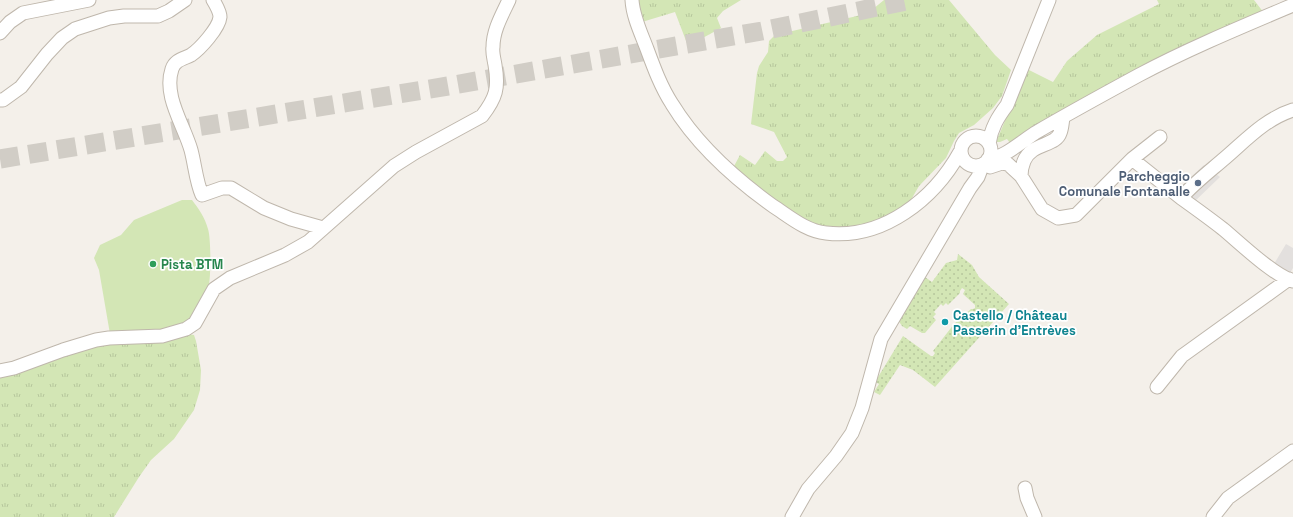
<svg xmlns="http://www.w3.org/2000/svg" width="1293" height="517" viewBox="0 0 1293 517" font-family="'Space Grotesk',sans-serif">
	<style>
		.grass { fill: url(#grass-tufts) }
		.garden { fill: url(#garden-dots) }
		.pitch { fill: #d3e6b5 }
		.parking { fill: #e3e0de }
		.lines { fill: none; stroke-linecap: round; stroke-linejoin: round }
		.highway-tunnel { stroke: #d1cdc6; stroke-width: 19; stroke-dasharray: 19 10; stroke-linecap: butt }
		.minor-casing { stroke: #bfb7ac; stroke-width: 15 }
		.minor { stroke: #fff; stroke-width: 13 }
		.service-dot { fill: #5c6f8a; stroke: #fff; stroke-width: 1.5 }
		.leisure-dot { fill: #2e9e5b; stroke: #fff; stroke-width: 1.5 }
		.culture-dot { fill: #0f9aa8; stroke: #fff; stroke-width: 1.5 }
		.labels { text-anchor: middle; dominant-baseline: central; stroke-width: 3.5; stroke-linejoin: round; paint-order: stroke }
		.service-label { font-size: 13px; font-weight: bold; fill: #4e5e75; stroke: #fff; text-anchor: end }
		.leisure-label { font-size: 13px; font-weight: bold; fill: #27864d; stroke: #fff; text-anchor: start }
		.culture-label { font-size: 13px; font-weight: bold; fill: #0d838f; stroke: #fff; text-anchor: start }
	</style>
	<defs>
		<pattern id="grass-tufts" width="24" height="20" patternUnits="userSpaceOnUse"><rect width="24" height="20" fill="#d3e6b5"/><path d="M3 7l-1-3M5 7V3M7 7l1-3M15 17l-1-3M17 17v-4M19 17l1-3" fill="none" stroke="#b6c69c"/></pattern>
		<pattern id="garden-dots" width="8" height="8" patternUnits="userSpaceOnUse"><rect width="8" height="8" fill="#d3e6b5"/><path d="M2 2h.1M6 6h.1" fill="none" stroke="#b6c69c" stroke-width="1.8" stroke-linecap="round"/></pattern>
	</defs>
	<rect width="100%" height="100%" fill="#f4f0ea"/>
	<path class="grass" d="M638 0H741L723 11 717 18 721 28 688 46 675 12 642 22Z
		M884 0H949L995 55 1011 70 1002 96 993 108 974 125 959 133 954 141 946 158 919 186 908 205 885 218 849 229H829L808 223 786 209 733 168 740 155 755 165 765 151 777 161H783L787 157 774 132 751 124 757 73 759 66 768 52 769 41 775 35 857 16 873 9Z
		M1157 0H1254L1264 13 1052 119 1010 143 1007 139 1000 142H996L1027 69 1053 82 1067 61 1097 35 1159 4Z
		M188 334 194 335 196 341 201 370 200 390 194 410 174 439 151 460 139 477 114 517H0V374L96 344Z"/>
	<path class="garden" d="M958 254 972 265 979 277 1009 304 935 387 913 370 900 365 880 395 874 392 879 384 875 382 903 336 931 356H933L935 353 933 351 954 324 971 309H973L975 308V305L963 294 965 290 962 288 960 291V293L948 305 946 303 943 306 941 304 934 312 936 314 933 317 936 320 925 333H922L910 326 907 329 902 326 898 320 925 277 932 282 946 263 957 260Z"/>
	<path class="pitch" d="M182 200H192C199 209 205 218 208 229 211 238 211 274 209 284 207 294 192 322 183 327 169 334 127 333 110 334L99 270 94 258 100 245 121 235 134 220Z"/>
	<path class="parking" d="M1204 165 1220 177 1193 203 1177 190Z
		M1286 244 1293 248V268L1290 273 1274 264Z"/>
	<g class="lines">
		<path class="highway-tunnel" d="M0 159 448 86 762 31 911 0"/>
		<g class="minor-casing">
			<path id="minor" d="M213 0C216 5 220 12 220 17 219 28 200 49 191 55 183 59 175 60 172 69 163 96 184 125 191 150 195 165 196 181 202 195L222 188H231L264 208 291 219 323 228
				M632 0C633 17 641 33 647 49 654 68 661 87 672 104 697 145 734 178 773 206 790 217 806 231 826 233 883 240 934 199 960 152
				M0 33 10 22 23 13 89 0
				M0 100H3L21 87 47 54 62 38 75 29 109 18 124 16H158L169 11 185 0
				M1293 110C1265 119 1246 140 1225 158 1210 171 1194 183 1181 198 1195 208 1209 218 1223 229 1240 243 1273 275 1293 281
				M961 151a15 15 0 1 1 30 0a15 15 0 1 1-30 0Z
				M1160 137 1132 159 1181 198
				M989 144C991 128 998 117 1007 105L1049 0
				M988 159C1004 158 1021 142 1035 133 1069 113 1104 94 1139 75 1188 49 1241 27 1293 5
				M990 167 1002 163 1008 164 1021 176 1042 209 1058 218 1076 215 1132 159
				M1021 176C1021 171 1022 166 1024 161 1031 143 1056 146 1060 133 1062 129 1062 123 1063 118
				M0 371 14 368 63 350 96 340 109 338 162 336 186 329 195 323 214 289 230 278 285 255 308 242 394 166 416 152 482 116C496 98 499 88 495 65 494 59 492 52 493 47 493 30 502 15 509 0
				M1157 387 1182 356 1289 279
				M1025 488 1027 498 1035 517
				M792 517 808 489 836 456 852 433 862 408 881 339 970 188 978 177 983 164
				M1213 517 1228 498 1293 451"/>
		</g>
		<use href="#minor" class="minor"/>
	</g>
	<circle class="service-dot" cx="1198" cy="183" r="4"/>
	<circle class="leisure-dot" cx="153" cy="264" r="4"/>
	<circle class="culture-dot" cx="945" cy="322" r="4"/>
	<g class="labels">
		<g class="service-label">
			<text x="1190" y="176">Parcheggio<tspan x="1190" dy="15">Comunale Fontanalle</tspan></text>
		</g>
		<g class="leisure-label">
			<text x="161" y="264">Pista BTM</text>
		</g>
		<g class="culture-label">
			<text x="953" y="315">Castello / Château<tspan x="953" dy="15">Passerin d'Entrèves</tspan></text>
		</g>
	</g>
</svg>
